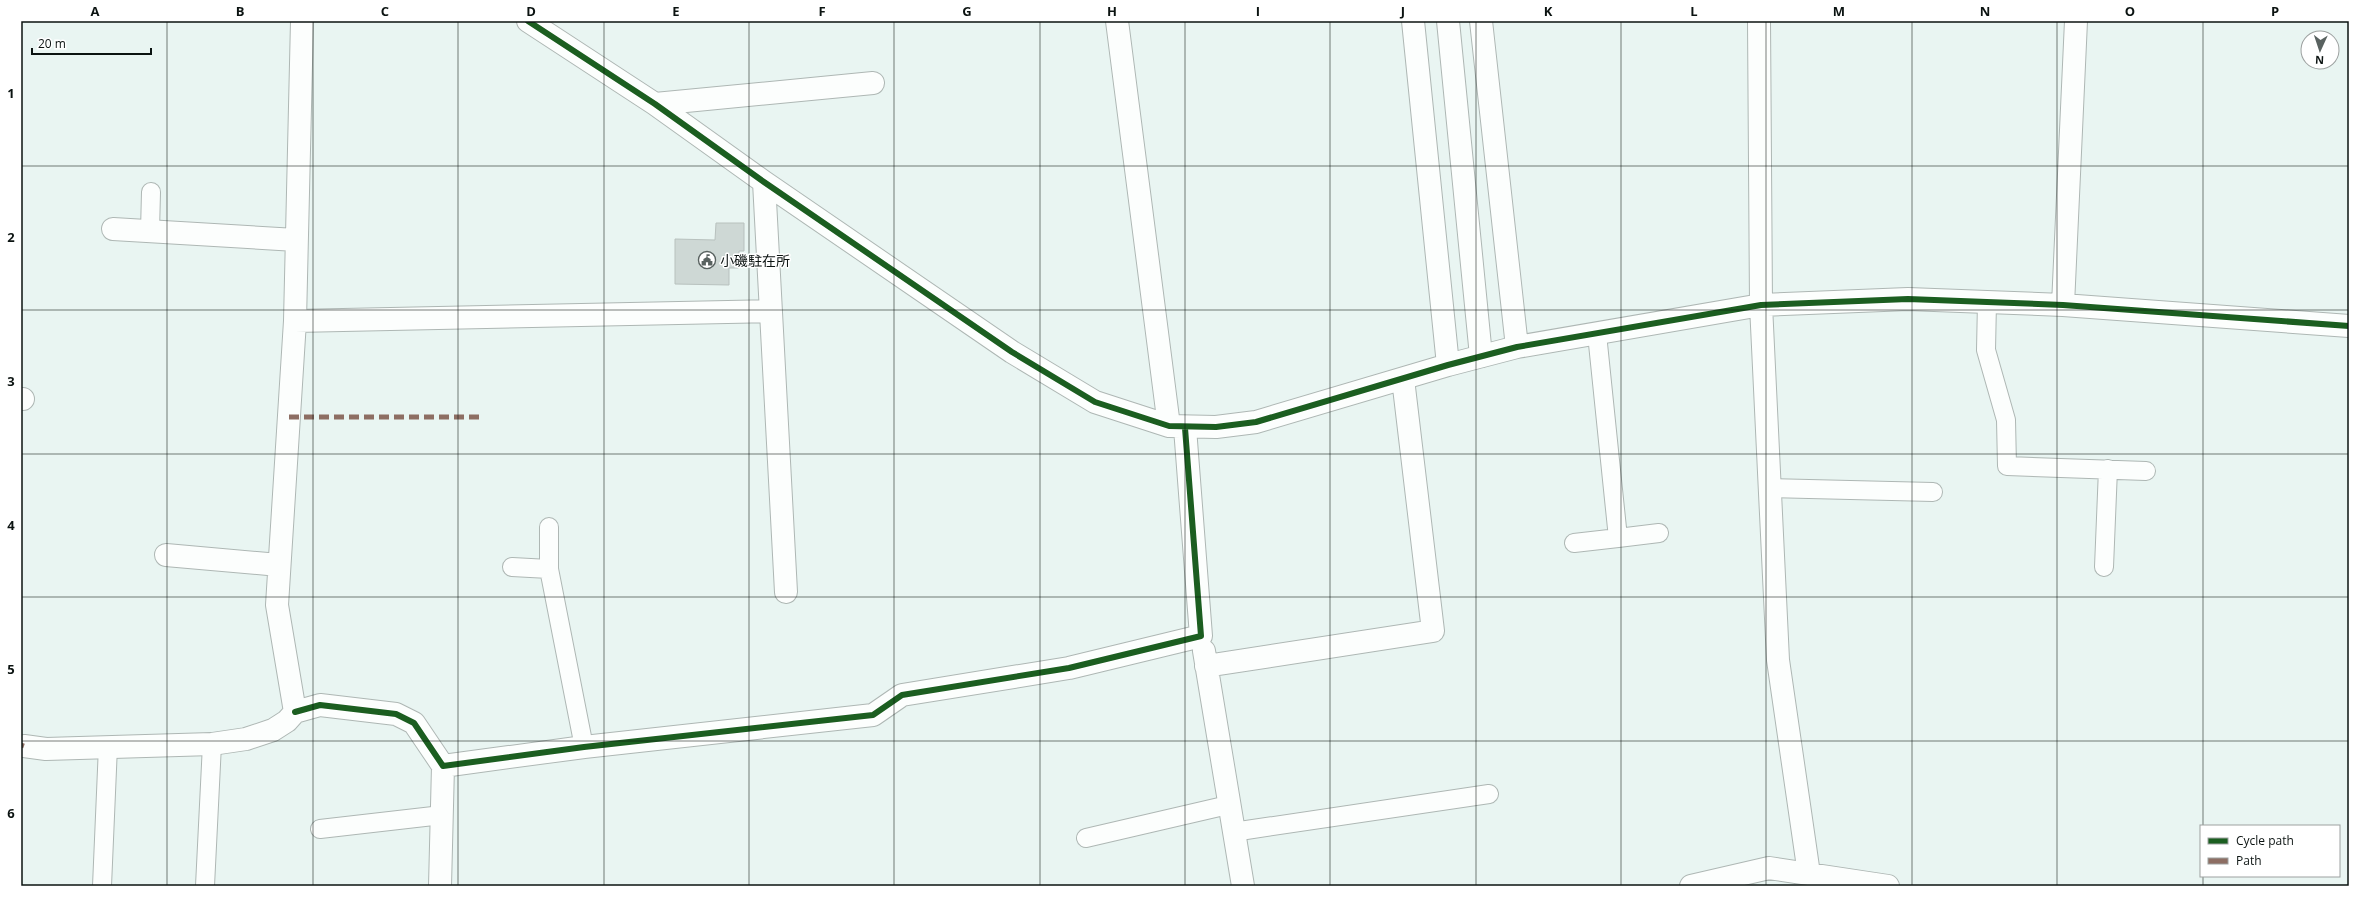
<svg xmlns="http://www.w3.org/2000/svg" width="2370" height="907" viewBox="0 0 2370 907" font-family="'Open Sans','Noto Sans JP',sans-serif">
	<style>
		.building { fill: #ced8d5; stroke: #b8c1be }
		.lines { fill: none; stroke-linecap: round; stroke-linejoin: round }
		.service-casing { stroke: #aeb7b4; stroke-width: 20 }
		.minor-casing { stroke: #aeb7b4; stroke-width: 24 }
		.tertiary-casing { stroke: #aeb7b4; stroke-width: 24 }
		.service { stroke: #fcfefd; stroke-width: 18 }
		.minor { stroke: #fcfefd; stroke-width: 22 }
		.tertiary { stroke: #fcfefd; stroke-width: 22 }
		.quiet { stroke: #8d6e63; stroke-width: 5; stroke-dasharray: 10 5; stroke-linecap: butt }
		.cycleway-casing { stroke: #fff; stroke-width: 8 }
		.cycleway { stroke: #1b5e20; stroke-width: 6 }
		.grid { fill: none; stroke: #0b1311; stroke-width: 1; stroke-opacity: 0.55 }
		.labels { text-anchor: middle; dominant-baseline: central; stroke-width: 3; stroke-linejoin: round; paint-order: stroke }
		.poi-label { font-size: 14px; fill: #0b1311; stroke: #fff; text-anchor: start }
		.neatline { fill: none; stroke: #0b1311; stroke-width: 1.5 }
		.grid-label { font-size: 13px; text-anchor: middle; font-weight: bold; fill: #0b1311 }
	</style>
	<rect width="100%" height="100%" fill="#e9f5f2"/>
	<path class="building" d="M716 223H744V251H739V268H729V285L675 284V239L715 240Z"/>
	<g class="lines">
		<g class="service-casing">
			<path id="service" d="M150 231 151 192
				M1987 302 1986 350 2006 420 2007 466 2146 471
				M1597 334 1618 538 1659 533
				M1771 488 1933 492
				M549 527V569L584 747
				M1574 543 1618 538
				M512 567 549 569
				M2104 567 2108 469
				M320 829 442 815
				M1233 832 1489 794
				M1086 838 1228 805
				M102 886 108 746
				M205 886 212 744"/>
		</g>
		<g class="minor-casing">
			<path id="minor" d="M528 21 655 104 764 182 1012 352 1095 402 1169 426 1216 427 1256 422 1448 365 1517 347 1761 305 1908 299 1987 302 2063 305 2349 326
				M1117 21 1169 426
				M1413 21 1448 365
				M1481 21 1517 347
				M1759 21 1761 305 1778 660 1809 874
				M655 104 873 83
				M764 182 786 592
				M113 229 296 240
				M2063 305 2076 21
				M295 321 771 311
				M21 399H23
				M166 555 279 565
				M1204 651 1243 886
				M1206 666 1433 631 1403 379
				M295 712 320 705 396 714 414 723 443 766 584 747 873 715 902 695 1069 668 1201 636 1185 428
				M24 746 46 749 212 744 246 739 273 730 287 721 295 712 277 605 295 321 302 21
				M440 886 443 766
				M1691 886 1769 868 1888 886"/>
		</g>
		<g class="tertiary-casing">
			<path id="tertiary" d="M1448 21 1481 356"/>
		</g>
		<use href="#service" class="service"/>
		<use href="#minor" class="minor"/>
		<use href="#tertiary" class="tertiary"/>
		<path class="quiet" d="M289 417H481
			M21 745 24 746"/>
		<g class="cycleway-casing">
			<path id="cycleway" d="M528 21 655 104 764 182 1012 352 1095 402 1169 426 1216 427 1256 422 1448 365 1517 347 1761 305 1908 299 1987 302 2063 305 2349 326
				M295 712 320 705 396 714 414 723 443 766 584 747 873 715 902 695 1069 668 1201 636 1185 428"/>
		</g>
		<use href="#cycleway" class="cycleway"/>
	</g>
	<path class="grid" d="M167 21V886M313 21V886M458 21V886M604 21V886M749 21V886M894 21V886M1040 21V886M1185 21V886M1330 21V886M1476 21V886M1621 21V886M1766 21V886M1912 21V886M2057 21V886M2203 21V826M21 166H2349M21 310H2349M21 454H2349M21 597H2349M21 741H2349M2203 876V886"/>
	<defs>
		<g id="civic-ring" transform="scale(0.9)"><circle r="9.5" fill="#fff" stroke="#596260" stroke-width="1.5"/><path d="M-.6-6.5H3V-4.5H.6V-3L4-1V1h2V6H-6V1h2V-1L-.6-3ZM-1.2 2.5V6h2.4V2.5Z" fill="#596260"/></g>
	</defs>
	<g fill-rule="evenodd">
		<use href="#civic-ring" x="707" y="260"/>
	</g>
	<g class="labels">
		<g class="poi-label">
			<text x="720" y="260">小磯駐在所</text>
		</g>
	</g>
	<rect width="2370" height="907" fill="none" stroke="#ffffff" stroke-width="44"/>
	<rect x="2200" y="825" width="140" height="52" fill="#ffffff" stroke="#9da1a0"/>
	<rect x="2208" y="838" width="20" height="6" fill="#1b5e20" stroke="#9da1a0"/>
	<text x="2236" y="845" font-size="12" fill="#0b1311">Cycle path</text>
	<rect x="2208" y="858" width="20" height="6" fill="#8d6e63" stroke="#9da1a0"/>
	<text x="2236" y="865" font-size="12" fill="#0b1311">Path</text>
	<g transform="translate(2320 50) rotate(183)"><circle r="19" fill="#ffffff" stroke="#9da1a0"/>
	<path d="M0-3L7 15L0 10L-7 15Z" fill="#596260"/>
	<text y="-6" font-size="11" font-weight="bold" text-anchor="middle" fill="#0b1311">N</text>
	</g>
	<path d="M32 48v6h119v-6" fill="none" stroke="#0b1311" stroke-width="2"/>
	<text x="38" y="48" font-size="12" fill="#0b1311" stroke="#ffffff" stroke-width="3" paint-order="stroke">20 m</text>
	<rect x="22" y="22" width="2326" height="863" class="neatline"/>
	<g class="grid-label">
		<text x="95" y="16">A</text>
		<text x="240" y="16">B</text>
		<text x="385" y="16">C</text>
		<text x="531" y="16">D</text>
		<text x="676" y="16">E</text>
		<text x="822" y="16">F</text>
		<text x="967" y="16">G</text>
		<text x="1112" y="16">H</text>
		<text x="1258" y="16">I</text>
		<text x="1403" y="16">J</text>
		<text x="1548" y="16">K</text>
		<text x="1694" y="16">L</text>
		<text x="1839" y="16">M</text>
		<text x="1985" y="16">N</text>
		<text x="2130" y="16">O</text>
		<text x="2275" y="16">P</text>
		<text x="11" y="98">1</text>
		<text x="11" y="242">2</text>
		<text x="11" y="386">3</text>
		<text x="11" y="530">4</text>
		<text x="11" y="674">5</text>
		<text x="11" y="818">6</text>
	</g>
</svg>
